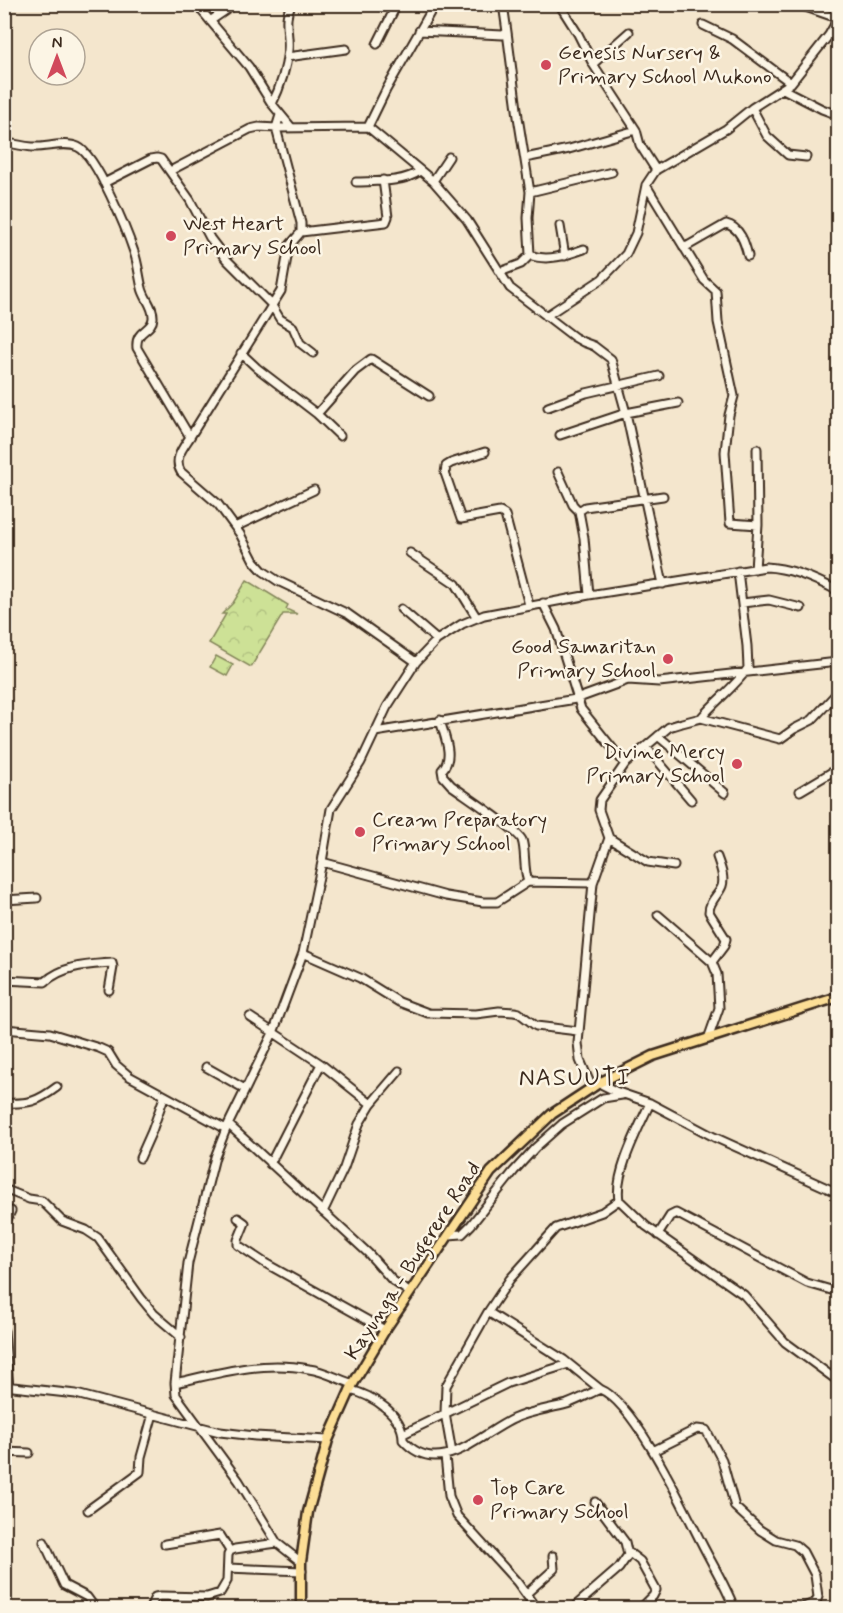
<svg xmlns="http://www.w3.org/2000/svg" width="843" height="1613" viewBox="0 0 843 1613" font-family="Mynerve,sans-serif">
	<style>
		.forest { fill: url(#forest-crowns); stroke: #84865a; stroke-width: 1.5 }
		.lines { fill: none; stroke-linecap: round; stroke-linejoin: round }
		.minor-casing { stroke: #3b2a1e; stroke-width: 11 }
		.major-casing { stroke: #3b2a1e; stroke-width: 13 }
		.minor { stroke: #fcf5e5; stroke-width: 7 }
		.major { stroke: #fcde96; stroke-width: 8 }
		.poi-dot { fill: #d1495b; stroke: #fcf5e5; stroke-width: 2 }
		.labels { text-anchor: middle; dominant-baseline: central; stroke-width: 5; stroke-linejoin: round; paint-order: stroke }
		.poi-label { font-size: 21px; fill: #3b2a1e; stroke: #fcf5e5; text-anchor: start }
		.street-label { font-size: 21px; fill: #3b2a1e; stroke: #fcf5e5 }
		.quarter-label { font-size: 24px; letter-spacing: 1.5px; fill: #3b2a1e; stroke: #fcf5e5 }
	</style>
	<defs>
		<pattern id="forest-crowns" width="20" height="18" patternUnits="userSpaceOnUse" patternTransform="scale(1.5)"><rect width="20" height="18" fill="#cde196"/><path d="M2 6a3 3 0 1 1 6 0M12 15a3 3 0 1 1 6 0" fill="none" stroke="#b1c181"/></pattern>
	</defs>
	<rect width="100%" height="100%" fill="#f4e6cd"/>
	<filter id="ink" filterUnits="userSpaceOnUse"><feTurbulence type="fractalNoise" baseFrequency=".0167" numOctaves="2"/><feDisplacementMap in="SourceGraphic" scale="12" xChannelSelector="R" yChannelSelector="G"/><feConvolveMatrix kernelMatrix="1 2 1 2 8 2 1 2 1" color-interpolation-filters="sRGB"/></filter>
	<g filter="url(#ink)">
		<path class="forest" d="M247 580 288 605 286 609 297 614H283L251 667 209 643 226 614H222L233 603Z
			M216 656 233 665 227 676 210 667Z"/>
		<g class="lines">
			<g class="minor-casing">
				<path id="minor" d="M196 4 249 67 272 104 291 127
					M435 4 386 90 368 127 433 181 467 220 510 288 574 337 583 342 594 346 611 359 626 413 663 584
					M559 4 578 34 593 64 636 130 640 145 656 170
					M797 4 837 18
					M210 21 235 4
					M703 25 732 39 791 83
					M419 31 503 35 507 32 503 4
					M377 44 397 4
					M287 57 346 49
					M593 64 629 32
					M783 89 822 109 838 115
					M272 104C281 86 286 70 288 50 290 33 282 19 292 4
					M752 108 767 136 788 155 806 157
					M368 127 276 128 301 223V232L289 246 281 291 190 437C183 448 173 459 181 472L218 504 240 534 254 561 263 571 278 581 348 614 416 662
					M4 142C13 144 23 146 32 147 46 148 65 141 78 147 96 155 127 231 134 252 138 263 139 276 142 288 144 298 154 307 153 318 152 332 135 329 137 348L190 437
					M525 158 569 149 636 130
					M170 171 250 129 259 127 276 128 280 115
					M433 181 449 157
					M356 182C376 181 403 183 420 171
					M104 183 151 159 157 158 161 159 190 200 210 238 226 259 271 304 280 319 293 327 300 343 313 353
					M646 185 704 280 716 291 718 322 734 396 729 415 725 452 730 523 758 525
					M530 192 612 172
					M560 226 565 256
					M301 232 386 222 388 217 383 180
					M684 248 726 224C740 227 745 243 748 256
					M530 255C547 262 567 255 584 249
					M500 272 521 264 530 255 528 218 530 192 518 117 507 32
					M546 316 602 279 626 254 636 233 646 185 656 170 726 129 752 108 791 83 829 35 834 26 838 10
					M241 353 257 368 317 414
					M548 407 586 393 659 376
					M560 435 626 413 678 403
					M340 436 317 414 355 371 371 359 429 396
					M485 452 451 463 446 466 445 473 461 519 500 512 505 515 529 605
					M558 472 573 505 579 511
					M235 527 314 490
					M410 553 456 584 477 618
					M755 569 758 525 757 449
					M589 595 584 538 579 511 585 507 663 496
					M543 603 556 629 581 709 625 764
					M742 603 769 600 801 608
					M401 609 437 640
					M701 718C716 700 735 687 748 668L747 646 738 571
					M440 720C444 736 455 757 442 770L443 776 451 785C463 794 518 830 522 840 526 851 523 867 528 882
					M375 732 576 699 628 680 659 682 838 662
					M658 736 725 793
					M646 747 691 800
					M800 791 832 772H835L838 779
					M609 838 648 862 674 866
					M322 862 446 896 483 902H497L528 882 593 883
					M4 900 37 898
					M658 915 712 962 717 974 719 1008 708 1039
					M303 953 360 978 399 1002 428 1013 476 1014 499 1011 514 1012 519 1013 536 1026 578 1031
					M712 962 724 946 726 939 709 912C709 901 718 896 722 886 725 877 720 866 717 857
					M4 980 45 982C64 965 88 965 112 963L113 967 109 990
					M250 1017 321 1064 371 1104 359 1124 344 1168 323 1212
					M4 1029 50 1033 99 1048 108 1052 116 1065 129 1076 226 1129
					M206 1067 245 1089
					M599 1083 615 1091 650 1103 714 1137 838 1193
					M592 1088 580 1060 578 1043 593 883 609 838 599 810 600 800 625 764 669 727 682 723 701 718 780 739 794 729 812 720 838 692
					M4 1103C29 1104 37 1102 57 1087
					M650 1103C639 1127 614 1174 619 1200L646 1226 744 1295 785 1342 838 1381
					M371 1104 399 1071
					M229 1125 368 1253 392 1280 409 1292
					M140 1158 152 1131 164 1097
					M270 1164 321 1064
					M4 1189 29 1199 42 1201 62 1221 86 1230 98 1238 141 1298 154 1314 181 1337
					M238 1218 245 1223 238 1240V1245L265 1263 385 1330
					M4 1226 11 1211
					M449 1235 462 1234 471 1225 514 1171 535 1148 562 1124 603 1098 622 1095
					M658 1235 670 1216 676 1213 807 1283 838 1292
					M488 1312 564 1360 600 1389C635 1403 683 1507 701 1542 712 1564 726 1586 734 1608
					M4 1331 9 1387
					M175 1383C219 1373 263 1360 309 1369 324 1371 338 1379 353 1384
					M4 1386 76 1394 220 1432 255 1436 328 1440
					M350 1390C372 1395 404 1415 403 1440 438 1480 479 1435 513 1419 529 1411 549 1409 567 1404 578 1400 589 1394 600 1389
					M403 1434 508 1383 569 1364
					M653 1451 697 1429 706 1430 722 1460 735 1507 760 1530 776 1540 795 1545 803 1552 815 1575 818 1597 816 1602 801 1608
					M4 1452 29 1453
					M452 1453 445 1413 446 1386 488 1312 510 1279 556 1228 602 1212 619 1200
					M445 1456 449 1496 457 1516 517 1582 536 1608
					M88 1510 140 1472 141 1457 153 1414
					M44 1542 64 1585 87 1597 95 1608
					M277 1543 239 1481 176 1395 175 1383 188 1263 215 1157 226 1129 273 1033 303 953 322 862 331 809 361 762 387 707 416 662 437 640 462 624 484 615 589 595 766 567C791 568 816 579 838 591
					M165 1544 220 1535 230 1551
					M627 1551 640 1561 656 1590 653 1596 643 1606
					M228 1568 302 1571
					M526 1594 554 1569 553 1556
					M150 1608 155 1597 161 1596 207 1597 220 1593 227 1581 228 1555 230 1551 235 1549 277 1543 301 1562
					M573 1608 619 1568 628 1555 625 1542 595 1502"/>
			</g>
			<g class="major-casing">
				<path id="major" d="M301 1608V1562L308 1512 328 1440 353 1384 385 1330 491 1172 552 1114 599 1083 653 1056 838 997"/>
			</g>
			<use href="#minor" class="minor"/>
			<use href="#major" class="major"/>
		</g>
	</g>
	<g class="poi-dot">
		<circle cx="546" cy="65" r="6"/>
		<circle cx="171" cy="236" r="6"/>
		<circle cx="668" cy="659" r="6"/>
		<circle cx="737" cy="764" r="6"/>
		<circle cx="360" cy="832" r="6"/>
		<circle cx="478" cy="1500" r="6"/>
	</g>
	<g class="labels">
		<g class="poi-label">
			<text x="558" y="53">Genesis Nursery &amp;<tspan x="558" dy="24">Primary School Mukono</tspan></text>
			<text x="183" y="224">West Heart<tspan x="183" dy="24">Primary School</tspan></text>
			<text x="656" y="647" text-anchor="end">Good Samaritan<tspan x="656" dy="24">Primary School</tspan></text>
			<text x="725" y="752" text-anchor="end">Divine Mercy<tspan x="725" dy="24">Primary School</tspan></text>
			<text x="372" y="820">Cream Preparatory<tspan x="372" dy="24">Primary School</tspan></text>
			<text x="490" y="1488">Top Care<tspan x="490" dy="24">Primary School</tspan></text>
		</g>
		<g class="street-label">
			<text transform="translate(413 1261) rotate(-57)">Kayunga - Bugerere Road</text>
		</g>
		<g class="quarter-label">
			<text x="575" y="1078">NASUUTI</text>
		</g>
	</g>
	<rect width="843" height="1613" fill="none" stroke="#fcf5e5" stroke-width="24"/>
	<rect x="12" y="12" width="819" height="1589" fill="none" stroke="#3b2a1e" stroke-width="2" filter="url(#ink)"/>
	<g transform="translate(57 57)"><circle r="28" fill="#fcf5e5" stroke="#afa495" stroke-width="1.5"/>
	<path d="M0-4.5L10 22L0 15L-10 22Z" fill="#d1495b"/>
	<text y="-9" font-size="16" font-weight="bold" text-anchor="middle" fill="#3b2a1e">N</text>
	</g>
</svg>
